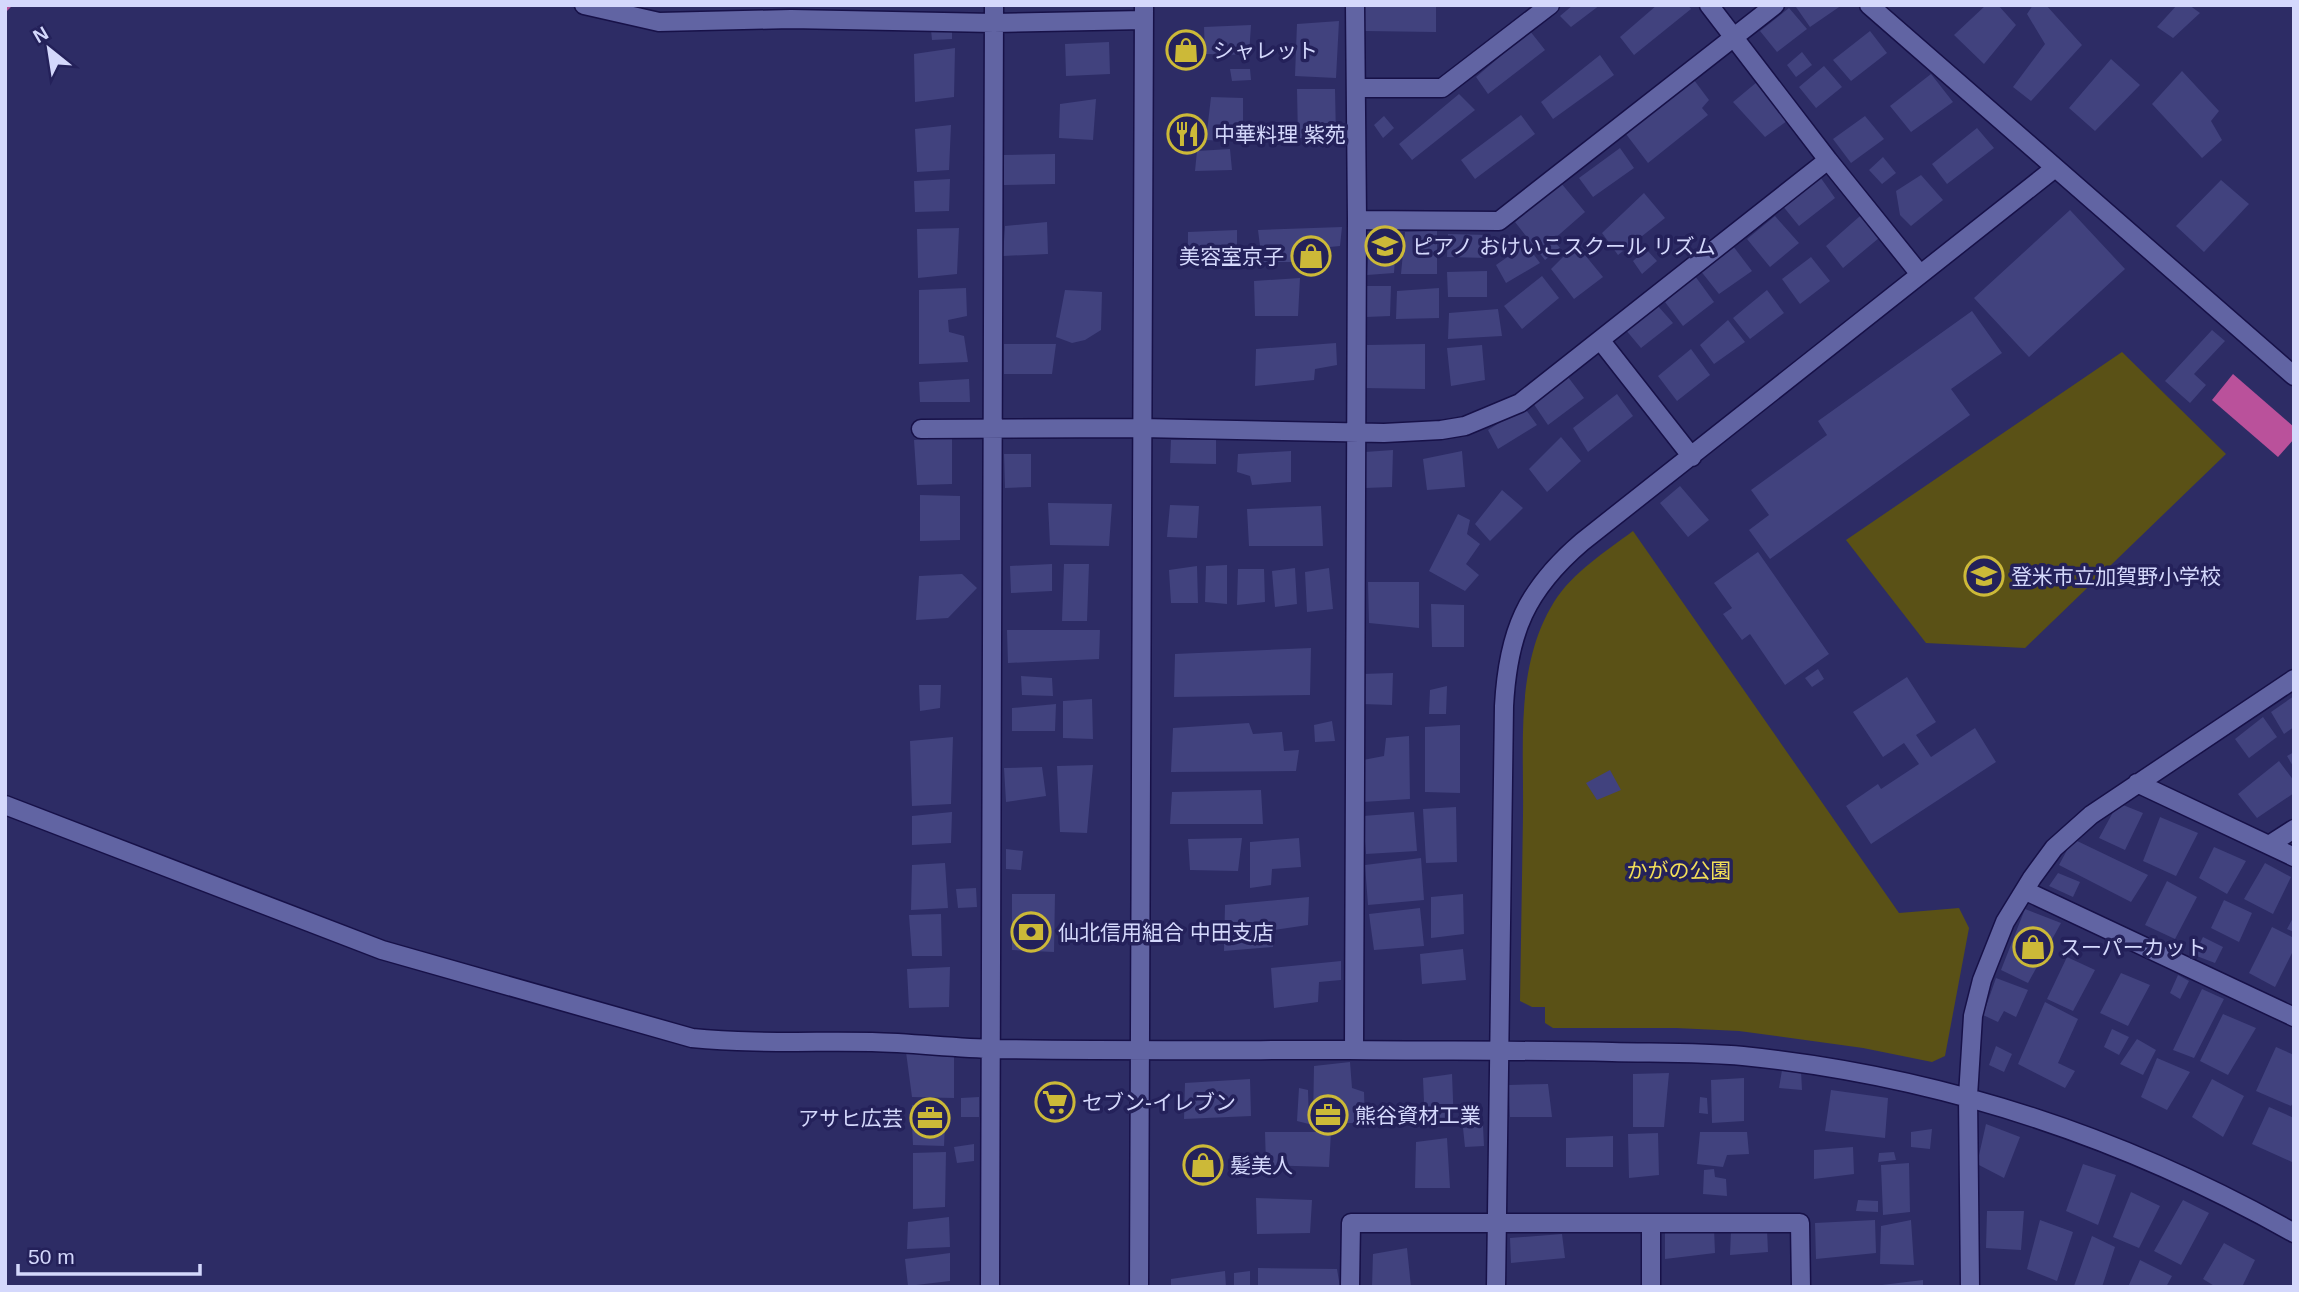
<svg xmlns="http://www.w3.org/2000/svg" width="2299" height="1292" viewBox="0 0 2299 1292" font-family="Arial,'Noto Sans JP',sans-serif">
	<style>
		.green { fill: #5a5116 }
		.water { fill: #ba519b }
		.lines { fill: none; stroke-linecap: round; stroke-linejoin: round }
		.stream { stroke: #ba519b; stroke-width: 7 }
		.building { fill: #41427e }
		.minor-casing { stroke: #171148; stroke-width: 21 }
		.minor { stroke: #6164a3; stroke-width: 18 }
		.labels { text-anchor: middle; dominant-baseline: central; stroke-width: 7; stroke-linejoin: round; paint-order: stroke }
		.poi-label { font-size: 21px; fill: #d4d8fc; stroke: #24215a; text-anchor: start }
		.park-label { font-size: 21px; fill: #f2de58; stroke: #24215a }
	</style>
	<rect width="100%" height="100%" fill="#2d2c65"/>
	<path class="green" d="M2122 352 2226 454 2025 648 1926 643 1846 540Z
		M1633 531 1899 913 1959 908 1969 928 1945 1056 1932 1062 1863 1048 1739 1031 1676 1028H1553L1545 1023V1007H1532L1520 1001C1521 939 1522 877 1523 815 1524 743 1515 665 1554 602 1573 572 1605 552 1633 531Z"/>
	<path class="water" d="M2233 374 2294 427V439L2278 457 2212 400Z"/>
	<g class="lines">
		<path class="stream" d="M5 8 8 5"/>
	</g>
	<path class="building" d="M1364 5H1436V32L1365 31Z
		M1573 5H1600L1571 27 1560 16Z
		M1657 5H1688L1691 9 1634 55 1620 37Z
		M1798 5H1842L1810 27 1796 7Z
		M1986 5H1998L2016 25 1984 64 1954 35Z
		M2033 5H2046L2082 45 2031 101 2013 87 2045 44 2027 14Z
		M2177 5H2189L2200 13 2173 38 2157 27Z
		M1789 8 1807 29 1777 52 1760 31Z
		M1339 21 1336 78 1295 76 1297 24Z
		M1251 25 1249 55 1205 54 1204 27Z
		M952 28V39L932 40 931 30Z
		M1530 31 1545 50 1488 94 1476 77Z
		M1870 31 1887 53 1851 81 1833 60Z
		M1109 42 1110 74 1066 76 1065 44Z
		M955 48 954 97 915 102 914 54Z
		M1802 52 1812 65 1796 77 1787 65Z
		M1600 55 1614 75 1553 119 1541 102Z
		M2111 59 2140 85 2095 131 2069 108Z
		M1824 66 1842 87 1816 108 1799 87Z
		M1230 69H1250L1251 80 1232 81Z
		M2182 71 2219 111 2211 121 2222 140 2202 158 2152 104Z
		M1931 74 1953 102 1911 132 1890 106Z
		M1694 80 1709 100 1702 108 1708 115 1648 163 1626 134Z
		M1757 82 1787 121 1765 137 1733 102Z
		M1297 89H1335L1336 138H1298Z
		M1459 94 1475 110 1412 160 1399 144Z
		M1211 97 1243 98V142L1206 140Z
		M1096 99 1093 140 1059 138 1060 104Z
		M1521 115 1535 134 1475 179 1461 160Z
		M1384 116 1394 128 1383 138 1374 125Z
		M1865 116 1884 139 1851 163 1833 139Z
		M951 125 949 170 917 172 915 129Z
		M1977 128 1994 148 1947 184 1932 164Z
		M1620 148 1634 168 1593 197 1579 178Z
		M1230 149 1232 170 1195 171 1197 151Z
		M1055 154V184L1004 185 1003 155Z
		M1883 157 1896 173 1882 184 1869 170Z
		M1818 174 1835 198 1799 226 1782 205Z
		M1921 175 1943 200 1911 226 1900 215 1896 191Z
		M950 179 949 211 915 212 914 181Z
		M2221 180 2249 204 2204 252 2176 226Z
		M1561 183 1585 212 1553 240 1560 248 1545 260 1515 222Z
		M1644 193 1665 218 1618 255 1602 233Z
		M2070 210 2125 269 2029 357 1974 298Z
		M1775 216 1799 243 1770 267 1747 239Z
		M1860 216 1879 238 1843 268 1826 246Z
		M1047 222 1048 254 1003 256 1005 226Z
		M1342 227 1340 246 1319 248 1314 262H1262L1258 230Z
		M959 228 957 274 918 278 917 229Z
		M1237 230V258H1188V232Z
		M1397 231 1394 273 1367 275 1370 232Z
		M1437 231V274H1401L1405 232Z
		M1448 234 1488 235V258L1447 257Z
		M1526 244 1540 263 1506 283 1496 265Z
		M1576 244 1603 277 1574 299 1551 269Z
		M1733 246 1752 271 1719 294 1700 270Z
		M1646 249 1657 261 1642 274 1633 261Z
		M1811 257 1830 281 1800 304 1782 279Z
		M1487 271V297H1448L1447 272Z
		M1542 276 1559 298 1522 329 1504 306Z
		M1695 276 1714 302 1683 326 1665 302Z
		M1300 278 1298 316H1255L1254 281Z
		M1367 286H1391L1390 316 1366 317Z
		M966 288 967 316 948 320 949 332 964 336 968 362 919 364V290Z
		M1439 288V318L1396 319 1397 291Z
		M1065 290 1102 292 1101 330 1085 340 1072 343 1056 337Z
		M1767 290 1784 313 1750 339 1733 318Z
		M1657 305 1673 323 1641 348 1625 329Z
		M1498 309 1502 336 1448 339 1449 313Z
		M1972 311 2002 353 1951 389 1970 415 1770 559 1749 530 1769 515 1751 490 1827 435 1818 421Z
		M1728 320 1745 342 1714 364 1700 345Z
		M2212 330 2225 341 2194 374 2206 385 2190 403 2165 381Z
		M1336 343 1337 365 1315 369 1314 380 1255 386 1256 349Z
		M1004 344H1056L1052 374H1004Z
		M1425 344V389L1363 388 1367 345Z
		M1482 345 1485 380 1451 386 1447 348Z
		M1691 349 1710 375 1677 401 1658 376Z
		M1568 377 1584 398 1548 425 1533 403Z
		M969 379 970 402H920L919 382Z
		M1617 394 1633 416 1588 452 1573 428Z
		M1524 407 1537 425 1498 449 1488 430Z
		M952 437V484L917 485 914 440Z
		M1561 437 1581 461 1547 492 1529 469Z
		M1171 440H1216V464L1170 463Z
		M1393 450 1392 487 1365 488V452Z
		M1291 451V482L1252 485 1250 476 1237 472 1238 454Z
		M1462 451 1465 487 1427 490 1423 459Z
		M1004 454H1031V487L1005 488Z
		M1680 486 1709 520 1688 537 1660 503Z
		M1502 490 1523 508 1490 541 1475 524Z
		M920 495 960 496V540L920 541Z
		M1048 503 1112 504 1109 546 1050 545Z
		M1170 505 1199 506 1197 538 1167 537Z
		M1321 506 1323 546H1249L1247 509Z
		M1458 514 1470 520 1467 534 1480 544 1466 564 1479 575 1465 591 1429 571Z
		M1758 552 1829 654 1785 685 1750 634 1742 640 1723 614 1732 608 1714 583Z
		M1052 564V591L1011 593 1010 566Z
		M1064 564H1089L1087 621H1062Z
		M1227 565V604L1205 602 1206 566Z
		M1197 566 1198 603H1171L1169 570Z
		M1295 568 1297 604 1275 607 1272 571Z
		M1329 568 1333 609 1307 612 1305 572Z
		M1238 569H1264L1265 602 1237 605Z
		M962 574 977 588 948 618 916 620 919 576Z
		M1368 582H1419V628L1369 623Z
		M1431 604 1464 605V647H1432Z
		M1007 630H1100L1099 659 1008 663Z
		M1311 648 1310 695 1174 697 1175 654Z
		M1818 669 1824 679 1812 687 1805 678Z
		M1393 673 1392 705 1362 704V674Z
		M1021 676 1052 678 1053 696 1022 695Z
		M1907 677 1936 722 1916 735 1931 757 1975 728 1996 762 1871 844 1846 806 1878 784 1881 789 1919 764 1904 743 1883 757 1853 712Z
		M919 685H941L940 708 920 711Z
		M1447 686 1446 714H1429L1430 690Z
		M2294 696V727L2284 734 2271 712Z
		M1092 699 1093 739 1063 738V701Z
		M1056 704 1055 731H1012V708Z
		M2263 717 2277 737 2249 758 2235 739Z
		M1332 721 1335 741 1315 742 1314 725Z
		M1249 723 1253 734 1282 732 1284 751 1299 750 1296 771 1171 772 1173 728Z
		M1460 725V793L1425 792V727Z
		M1409 736 1410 799 1363 802V760L1384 756 1386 738Z
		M953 737 951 804 912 806 910 741Z
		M2294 752V768L2287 756Z
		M2279 761 2294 781V793L2257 818 2238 794Z
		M1093 765 1087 833 1060 832 1057 766Z
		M1042 767 1046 796 1006 802 1004 768Z
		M1610 770 1621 790 1597 800 1586 783Z
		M1261 790 1263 824H1170L1172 792Z
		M2118 803 2143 813 2125 850 2099 838Z
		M1456 807 1457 862 1426 863 1423 809Z
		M952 812 951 843 912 845V816Z
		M1414 812 1417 851 1366 854 1363 816Z
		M2160 817 2198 833 2176 876 2143 861Z
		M1242 838 1238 871 1190 870 1188 839Z
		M1299 838 1301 867 1272 869 1271 885 1250 888V842Z
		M2073 839 2148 875 2131 902 2059 865Z
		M2214 847 2246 861 2227 894 2199 878Z
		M1006 849 1023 851 1021 870 1006 869Z
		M1421 858 1424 900 1368 905 1365 865Z
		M945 863 948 908 911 910 912 865Z
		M2265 863 2291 877 2273 914 2244 899Z
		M2058 873 2080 882 2073 897 2049 886Z
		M2167 881 2197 897 2175 939 2145 925Z
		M976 888 977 907 958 908 956 889Z
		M1012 894H1055L1054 952 1012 950Z
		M1463 894 1464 934 1431 938V897Z
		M1309 897 1308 925 1274 930 1273 947 1224 951 1225 905Z
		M2224 900 2252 913 2239 942 2211 928Z
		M1420 908 1424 946 1374 950 1369 914Z
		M2025 909 2061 923 2028 983 2001 970Z
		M941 914 942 956H912L909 915Z
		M2294 916V932L2287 929Z
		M2272 927 2294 938V949L2275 987 2249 973Z
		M2203 937 2223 947 2215 963 2194 955Z
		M1463 949 1466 980 1422 984 1420 954Z
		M2067 957 2095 970 2073 1011 2047 999Z
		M1341 961V980L1319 982 1318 1002 1274 1008 1271 968Z
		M950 967 949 1007 909 1008 907 969Z
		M2121 973 2150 985 2128 1026 2100 1013Z
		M2178 975 2189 981 2180 999 2170 993Z
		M1996 978 2028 990 2016 1017 2004 1011 1998 1022 1983 1015Z
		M2202 989 2224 999 2194 1058 2173 1050Z
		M2045 1002 2078 1019 2058 1063 2075 1071 2065 1088 2018 1064Z
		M2223 1014 2256 1028 2228 1075 2200 1061Z
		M2112 1029 2129 1037 2119 1055 2104 1047Z
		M2137 1039 2156 1050 2143 1075 2120 1064Z
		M1996 1046 2012 1054 2004 1072 1989 1065Z
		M2276 1047 2294 1055V1101L2291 1106 2256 1091Z
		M906 1052 954 1054V1098L912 1097Z
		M2157 1058 2190 1072 2167 1110 2141 1097Z
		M1350 1062 1352 1088 1364 1092 1365 1123H1313L1314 1066Z
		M1782 1070 1801 1071 1802 1090 1779 1088Z
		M1669 1073 1664 1127H1633V1074Z
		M1452 1074 1454 1125 1425 1126 1423 1078Z
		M1744 1078V1121L1712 1123 1711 1080Z
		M1250 1079 1251 1116 1184 1119 1185 1083Z
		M2212 1079 2244 1096 2223 1137 2192 1117Z
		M1548 1084 1552 1117H1510L1509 1085Z
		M1299 1088 1308 1090 1309 1124 1297 1121Z
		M1831 1090 1888 1098 1885 1138 1825 1131Z
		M979 1097V1117H961V1098Z
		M1700 1097 1707 1098 1708 1114 1699 1113Z
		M929 1104 931 1120H913L912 1105Z
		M2269 1107 2294 1118V1158L2292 1162 2252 1144Z
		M912 1123H945L944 1146 913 1145Z
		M1986 1124 2020 1137 2004 1178 1977 1164Z
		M1483 1126 1484 1146 1465 1147 1463 1128Z
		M1932 1129 1930 1149 1911 1147V1132Z
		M1265 1132H1331L1329 1167 1266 1165Z
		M1700 1132H1747L1749 1154 1727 1155 1723 1167 1697 1164Z
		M1658 1133 1659 1175 1629 1178 1628 1134Z
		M1613 1136V1167H1566V1138Z
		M1447 1138 1450 1188H1415L1416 1142Z
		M974 1144V1161L957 1163 954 1147Z
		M1853 1147 1854 1174 1814 1179V1150Z
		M946 1152 945 1207 913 1209V1153Z
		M1894 1152 1896 1160 1878 1162 1879 1153Z
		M1909 1163 1910 1212 1883 1215 1881 1165Z
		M2083 1164 2116 1175 2098 1225 2066 1211Z
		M1714 1169 1715 1177 1726 1179 1727 1196 1703 1194 1704 1170Z
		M2131 1192 2160 1206 2139 1248 2113 1237Z
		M1256 1198 1312 1200 1310 1233 1257 1234Z
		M1858 1200 1878 1201V1212L1856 1211Z
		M2183 1200 2209 1213 2181 1265 2154 1251Z
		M1987 1211H2024L2021 1250 1986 1248Z
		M949 1217 950 1247 907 1249 908 1222Z
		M1875 1220 1876 1253 1816 1259 1815 1223Z
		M1911 1220 1914 1265 1880 1264 1881 1226Z
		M2040 1220 2073 1232 2057 1281 2027 1269Z
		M1714 1228 1715 1253 1665 1259V1232Z
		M1767 1229 1768 1252 1730 1255 1731 1230Z
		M1562 1234 1565 1258 1511 1263 1510 1238Z
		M2092 1236 2115 1247 2102 1287H2077L2074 1286Z
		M2224 1243 2255 1260 2242 1287H2216L2203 1279Z
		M1407 1248 1411 1287H1372L1373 1254Z
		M950 1253V1281L908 1286 905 1259Z
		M2140 1260 2172 1276 2166 1287H2128Z
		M1258 1268 1337 1269 1340 1287H1258Z
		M1225 1271 1226 1287H1171V1279Z
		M1250 1271V1287H1234V1273Z
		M1923 1280V1287H1882V1285Z"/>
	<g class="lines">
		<g class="minor-casing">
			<path id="minor" d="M584 5 659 22 791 19 994 23 1144 20
				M1709 5 1828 160
				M1869 5 2294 376
				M1356 88H1442L1550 5
				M1357 220 1499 221 1775 5
				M1601 341 1692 457
				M921 429 1142 428 1384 433 1441 430 1465 426 1520 403 1828 160 1919 273
				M2137 783 2294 857
				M5 805 382 950 692 1038C752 1044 812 1041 872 1042 913 1043 954 1048 996 1049 1113 1051 1231 1050 1349 1050 1436 1051 1524 1050 1612 1052 1655 1053 1700 1052 1743 1056 1940 1076 2122 1136 2294 1233
				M2269 845 2294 829
				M2026 891 2294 1017
				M1354 1050 1357 220 1355 5
				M990 1287 994 5
				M1139 1287 1144 5
				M1350 1287 1351 1223H1800L1801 1287
				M1496 1287 1504 706C1508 632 1526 590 1582 542L2055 168
				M1651 1287V1223
				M1970 1287 1968 1096 1973 1016 1982 980 2005 922 2032 878 2054 848 2091 815 2294 679"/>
		</g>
		<use href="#minor" class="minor"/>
	</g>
	<defs>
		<g id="shop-ring" transform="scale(2.0125)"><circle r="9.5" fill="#24215a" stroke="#ccb938" stroke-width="1.5"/><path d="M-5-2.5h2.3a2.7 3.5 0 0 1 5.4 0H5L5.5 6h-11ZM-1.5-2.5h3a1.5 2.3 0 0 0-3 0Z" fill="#ccb938"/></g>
		<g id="restaurant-ring" transform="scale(2.0125)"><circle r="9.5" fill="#24215a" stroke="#ccb938" stroke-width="1.5"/><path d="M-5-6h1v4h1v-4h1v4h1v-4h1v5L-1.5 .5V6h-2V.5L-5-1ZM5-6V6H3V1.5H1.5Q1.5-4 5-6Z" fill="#ccb938"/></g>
		<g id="school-ring" transform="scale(2.0125)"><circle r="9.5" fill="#24215a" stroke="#ccb938" stroke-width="1.5"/><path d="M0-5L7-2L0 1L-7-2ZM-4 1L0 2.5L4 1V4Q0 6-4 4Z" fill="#ccb938"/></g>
		<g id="bank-ring" transform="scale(2.0125)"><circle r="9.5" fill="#24215a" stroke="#ccb938" stroke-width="1.5"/><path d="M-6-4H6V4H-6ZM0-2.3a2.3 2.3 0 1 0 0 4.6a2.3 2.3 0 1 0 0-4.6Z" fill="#ccb938"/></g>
		<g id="supermarket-ring" transform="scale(2.0125)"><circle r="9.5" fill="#24215a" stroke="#ccb938" stroke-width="1.5"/><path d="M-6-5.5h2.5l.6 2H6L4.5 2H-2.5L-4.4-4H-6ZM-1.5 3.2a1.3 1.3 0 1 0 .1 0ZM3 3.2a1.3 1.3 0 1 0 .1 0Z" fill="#ccb938"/></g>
		<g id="office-ring" transform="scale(2.0125)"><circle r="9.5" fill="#24215a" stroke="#ccb938" stroke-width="1.5"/><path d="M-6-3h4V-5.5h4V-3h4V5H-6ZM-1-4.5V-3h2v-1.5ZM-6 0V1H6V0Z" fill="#ccb938"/></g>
	</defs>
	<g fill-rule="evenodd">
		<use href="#shop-ring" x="1186" y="50"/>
		<use href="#restaurant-ring" x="1187" y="134"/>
		<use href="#school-ring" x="1385" y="246"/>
		<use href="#shop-ring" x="1311" y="256"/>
		<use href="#school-ring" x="1984" y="576"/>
		<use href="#bank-ring" x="1031" y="932"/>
		<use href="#shop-ring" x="2033" y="947"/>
		<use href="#supermarket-ring" x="1055" y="1102"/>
		<use href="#office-ring" x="1328" y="1115"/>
		<use href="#office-ring" x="930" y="1118"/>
		<use href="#shop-ring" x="1203" y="1165"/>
	</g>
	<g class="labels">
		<g class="poi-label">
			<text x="1213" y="50">シャレット</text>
			<text x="1214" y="134">中華料理 紫苑</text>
			<text x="1412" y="246">ピアノ おけいこスクール リズム</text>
			<text x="1284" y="256" text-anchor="end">美容室京子</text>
			<text x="2011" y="576">登米市立加賀野小学校</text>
			<text x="1058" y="932">仙北信用組合 中田支店</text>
			<text x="2060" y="947">スーパーカット</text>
			<text x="1082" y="1102">セブン-イレブン</text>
			<text x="1355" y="1115">熊谷資材工業</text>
			<text x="903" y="1118" text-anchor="end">アサヒ広芸</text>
			<text x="1230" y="1165">髪美人</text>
		</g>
		<g class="park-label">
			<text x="1679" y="870">かがの公園</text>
		</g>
	</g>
	<rect width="2299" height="1292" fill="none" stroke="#d4d8fc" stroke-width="14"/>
	<g transform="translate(49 49) rotate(330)" stroke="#24215a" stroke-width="5" paint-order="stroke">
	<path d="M0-5L12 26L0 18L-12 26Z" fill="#d4d8fc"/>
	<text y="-10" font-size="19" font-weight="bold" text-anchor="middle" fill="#d4d8fc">N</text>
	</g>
	<path d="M18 1264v10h182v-10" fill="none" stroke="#d4d8fc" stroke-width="3.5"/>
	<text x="28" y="1264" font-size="21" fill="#d4d8fc" stroke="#24215a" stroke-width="5" paint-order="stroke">50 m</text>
</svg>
